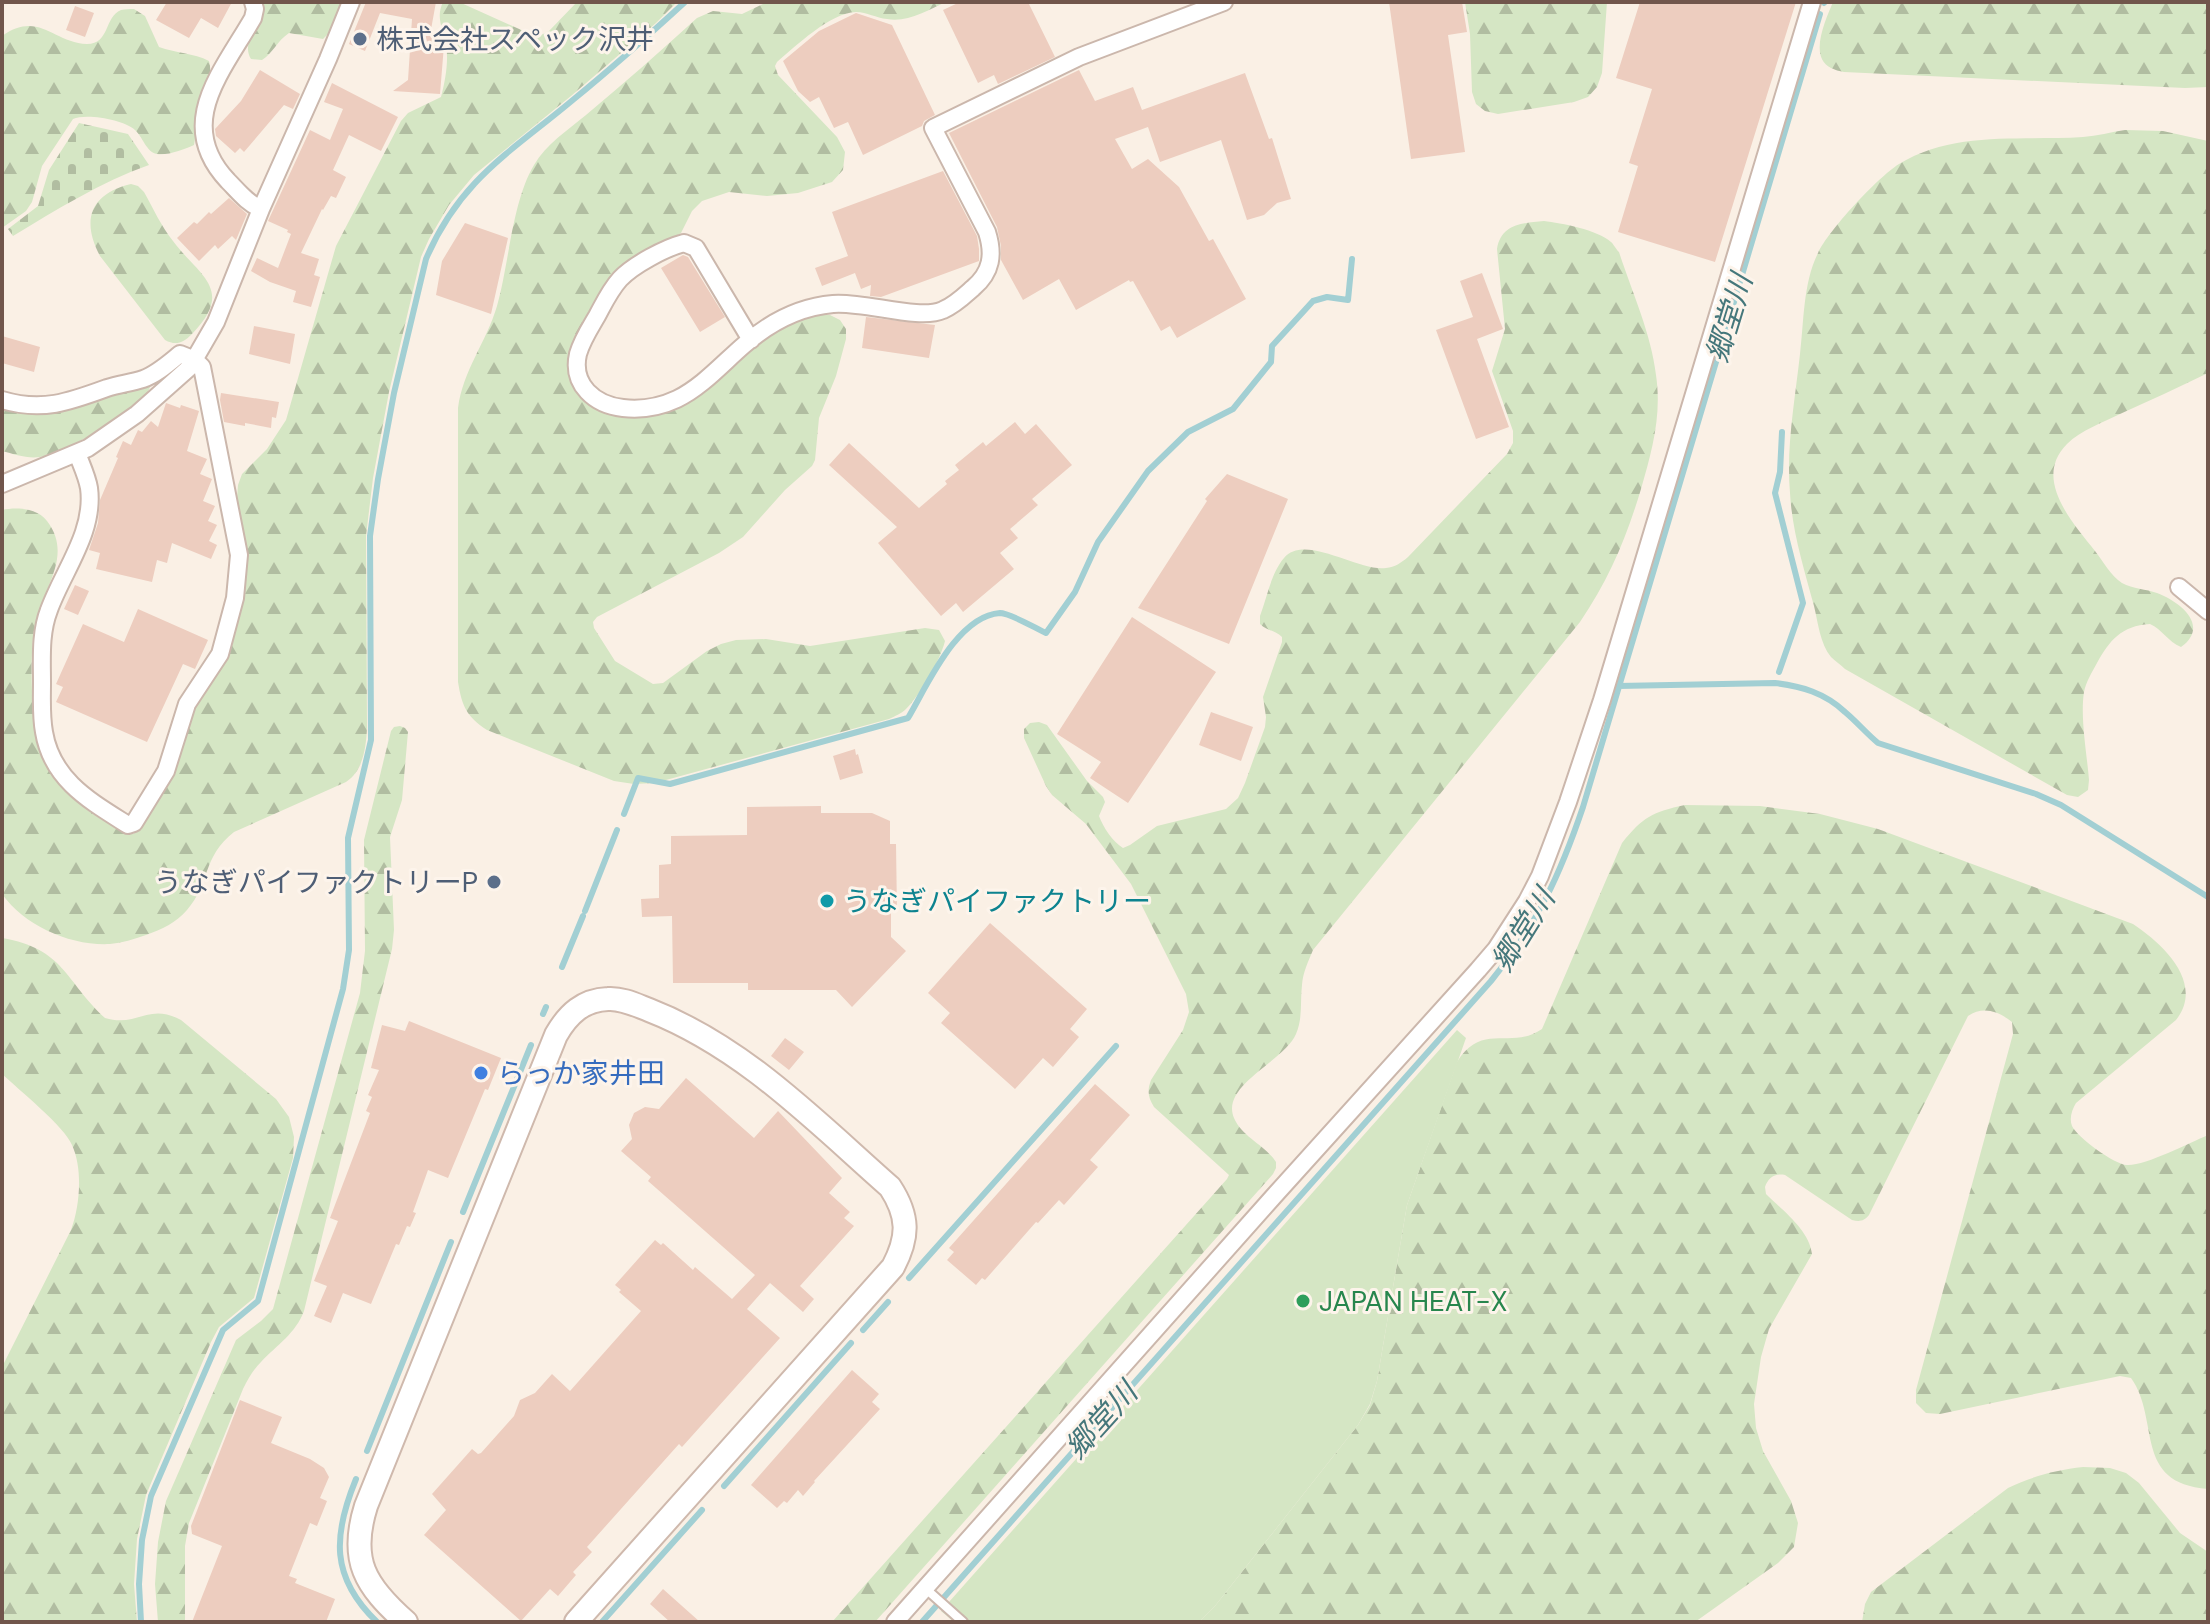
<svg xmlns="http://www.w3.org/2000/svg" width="2210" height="1624" viewBox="0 0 2210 1624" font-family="'DM Sans','Noto Sans JP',sans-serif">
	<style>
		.forest { fill: url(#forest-firs) }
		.cemetery { fill: url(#cemetery-stones) }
		.garden { fill: #d5e6c4 }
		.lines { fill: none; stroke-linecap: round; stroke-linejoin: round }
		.stream { stroke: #a2cfd3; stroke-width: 6 }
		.building { fill: #edcdbf }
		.lane-casing { stroke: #cbb7ac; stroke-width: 12 }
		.street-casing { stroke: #cbb7ac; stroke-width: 20 }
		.secondary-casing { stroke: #cfb9ad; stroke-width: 26 }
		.lane { stroke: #fff; stroke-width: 8 }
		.street { stroke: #fff; stroke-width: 16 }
		.secondary { stroke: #fff; stroke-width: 22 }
		.service-dot { fill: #5c6f8a; stroke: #fdf4eb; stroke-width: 3 }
		.culture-dot { fill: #0f9aa8; stroke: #fdf4eb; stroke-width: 3 }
		.shop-dot { fill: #3f7fe0; stroke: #fdf4eb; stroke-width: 3 }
		.leisure-dot { fill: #2e9e5b; stroke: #fdf4eb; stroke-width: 3 }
		.labels { text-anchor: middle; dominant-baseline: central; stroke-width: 6; stroke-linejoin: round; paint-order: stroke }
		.service-label { font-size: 28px; fill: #4e5e75; stroke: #fdf4eb; text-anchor: start }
		.culture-label { font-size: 28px; fill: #0d838f; stroke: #fdf4eb; text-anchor: start }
		.shop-label { font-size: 28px; fill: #366cbe; stroke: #fdf4eb; text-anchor: start }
		.leisure-label { font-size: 28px; fill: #27864d; stroke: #fdf4eb; text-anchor: start }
		.water-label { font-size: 30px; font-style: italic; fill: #45777b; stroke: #fdf4eb }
	</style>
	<defs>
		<pattern id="forest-firs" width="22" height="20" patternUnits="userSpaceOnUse" patternTransform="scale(2)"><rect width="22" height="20" fill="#d5e6c4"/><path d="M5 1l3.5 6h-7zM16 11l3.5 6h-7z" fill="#b1bda1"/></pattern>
		<pattern id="cemetery-stones" width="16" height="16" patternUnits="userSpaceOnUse" patternTransform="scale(2)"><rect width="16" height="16" fill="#d5e6c4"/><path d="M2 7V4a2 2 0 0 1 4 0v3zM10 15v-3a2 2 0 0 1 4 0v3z" fill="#b1bda1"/></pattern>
	</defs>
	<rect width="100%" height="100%" fill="#faf0e5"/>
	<path class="forest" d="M262 2H341L328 34 323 39 289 33C277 41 273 53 262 60L251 59C239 39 267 24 262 2Z
		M443 2H459L537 37 549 31 577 2H677L656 23 571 96 474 175 449 205 429 239 421 257 389 392 373 478 366 536 367 728C366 748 363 771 346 782L234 832C202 857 210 884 187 910 176 923 162 929 146 935 134 939 122 943 110 944 70 946 25 926 2 894V510C17 507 37 508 47 521 74 556 42 589 35 625 29 652 31 729 41 754 56 793 89 812 124 833L133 834 141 829 174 774 195 708 229 657 232 645 244 599 248 555 237 498 238 485 242 474 267 449 286 420 336 246 401 121 408 113 441 97C445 82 449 61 446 45 444 29 435 19 443 2Z
		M767 2H946C928 10 907 23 887 19 876 18 867 12 856 12 830 13 796 46 777 62L775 66 778 75 837 137 845 152 843 170 832 182 798 193 767 196 729 192 702 201 692 211 681 233 616 272 606 284 582 326 570 372 575 387 584 400 597 410 612 414 647 416 663 412 761 340 787 324 816 314 830 315 840 320 846 329V339L836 376 819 418 815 460 812 466 785 490 743 537 719 553 597 617 593 622 594 628 615 661 653 684 663 683 707 651 721 644 736 640 766 639 810 646 925 628 939 630 945 641C940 661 920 695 906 709 901 714 895 716 889 719L655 783 634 784 614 781 487 730C466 716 462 706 458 682V408C463 370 486 343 497 306 509 264 512 202 534 165 546 144 568 130 586 115 624 83 661 51 697 18L713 11 742 14Z
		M1465 2H1607L1602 73 1597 87 1588 97 1574 102 1498 114 1485 111 1476 104 1472 92 1470 34Z
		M1833 2H2208V87L2185 88 1844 72C1839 71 1835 70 1831 68 1808 57 1826 19 1833 2Z
		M134 9 145 16 159 47C175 53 194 53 209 61 214 78 202 89 197 105 194 118 197 132 194 145 185 149 167 156 157 154 146 152 143 137 135 130 124 120 87 113 73 119L42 166 32 202 26 211 2 228V36C39 10 53 43 87 44 110 44 104 17 121 10 125 9 130 9 134 9Z
		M2125 130 2163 131 2208 141V373C2179 387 2149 401 2120 414 2102 423 2081 430 2067 444 2032 479 2073 523 2095 551 2103 561 2111 576 2122 583 2133 589 2146 589 2157 593 2181 602 2210 626 2181 647 2168 642 2162 629 2150 624 2121 626 2110 640 2097 663 2092 672 2086 682 2084 692 2080 718 2087 754 2089 780L2088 790 2078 797 2067 795 1845 669C1841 665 1835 661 1831 657 1820 644 1818 622 1814 606 1804 569 1792 531 1790 493 1786 447 1795 400 1800 354 1804 322 1803 283 1818 253 1828 231 1878 177 1899 164 1954 130 2022 141 2083 137 2097 136 2111 132 2125 130Z
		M131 184 138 186 144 192C153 208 161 226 173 241 198 275 236 289 192 334 183 343 176 346 165 340L100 256C81 220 90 194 131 184Z
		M1544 221C1561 223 1598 230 1611 242 1612 242 1618 252 1619 252 1632 292 1651 333 1656 375 1662 415 1652 451 1641 489 1626 539 1609 579 1580 622L1313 950C1308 962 1303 972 1302 985 1300 1001 1303 1018 1296 1034 1285 1061 1220 1085 1234 1118 1242 1137 1265 1145 1276 1162V1168L1273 1174 875 1622H832L1227 1179 1229 1175 1154 1107C1148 1097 1147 1091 1151 1080L1183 1030 1189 1012 1186 994 1131 884 1086 824 1052 795 1046 786 1024 738V729L1030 723 1039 722 1047 725 1087 781 1103 797 1105 802 1099 816C1103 827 1113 842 1123 848L1130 845 1157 826 1226 809 1238 798 1245 783 1265 727 1266 717 1263 697 1282 642V637C1275 630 1267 631 1260 624V616C1267 598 1271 573 1284 558 1305 533 1358 572 1386 568 1395 567 1401 563 1408 557L1507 454 1513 443V431L1492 371 1505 329 1497 249C1501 224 1522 223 1544 221Z
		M146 384 150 387C143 409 63 454 40 457 27 459 14 454 2 451V404Z
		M400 726 405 728 408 732 402 800 390 837 394 930 392 949 304 1311C296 1333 277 1345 261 1362 253 1370 248 1379 243 1389L189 1523 185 1546V1622H158L155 1584 158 1542 166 1501 236 1340 261 1321 273 1309 360 993 365 951 364 840 391 731 394 727Z
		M1685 805 1760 806 1820 814 1878 829 2133 924C2163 944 2205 983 2176 1020L2076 1103C2072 1110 2069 1118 2072 1126 2077 1137 2115 1165 2127 1165 2145 1166 2189 1143 2208 1135V1489C2132 1483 2161 1420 2131 1378L2120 1376 1940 1414 1926 1413 1916 1403V1390L2013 1034 2012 1022C1998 1011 1983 1006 1968 1016L1869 1215C1864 1221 1860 1222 1852 1220L1785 1175C1775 1173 1768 1178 1765 1187L1766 1194C1783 1211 1809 1230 1812 1254L1769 1329 1761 1357 1754 1404 1756 1428 1763 1451 1791 1501 1798 1523 1794 1547 1778 1563 1695 1622H1199L1215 1606 1358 1425 1370 1405 1377 1381 1407 1205 1457 1062C1483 1021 1510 1051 1542 1029L1622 843C1643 817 1652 812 1685 805Z
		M2 938C65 949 64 980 105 1018 137 1028 148 1002 181 1020L276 1099 289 1117 294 1137 293 1158 254 1298 219 1327 211 1342 146 1495 137 1539 134 1584 137 1622H2V1367L71 1230C80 1206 83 1169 72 1145 65 1127 18 1089 2 1074Z
		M2083 1467 2110 1468 2126 1473 2139 1483 2180 1533 2208 1552V1622H1862L1865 1604 1871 1592 2008 1488C2033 1476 2056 1470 2083 1467Z"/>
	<path class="cemetery" d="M79 123 128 134 149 165C101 182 56 210 13 236L8 229 38 206 49 170Z"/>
	<path class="garden" d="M1457 1030 1466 1038 1407 1205 1377 1381 1370 1404 1358 1425 1215 1606 1199 1622H954L941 1611Z"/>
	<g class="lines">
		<path class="stream" d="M1824 3 1825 2
			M1779 672 1803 603 1775 493 1780 472 1782 432
			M1618 686 1775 683C1801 686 1825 693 1845 712 1857 722 1866 733 1878 743L2036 794 2061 805 2208 897
			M624 814 638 778 670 784 908 718C927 686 957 616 1000 613 1010 613 1035 628 1046 633L1075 592 1098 542 1148 471 1188 432 1233 409 1271 362 1272 346 1313 301 1327 297 1348 300 1352 259
			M585 911 617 830
			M562 967 583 916
			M543 1014 546 1007
			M463 1212 531 1045
			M909 1278 1116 1046
			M863 1330 888 1302
			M367 1451 451 1242
			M356 1479C333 1535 330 1577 377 1622
			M724 1486 851 1343
			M141 1622 139 1584 142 1540 151 1496 223 1330 258 1301 343 989 349 950 348 838 371 740 370 536 378 479 394 393 426 259C460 179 511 152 574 99 612 68 649 35 685 2
			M602 1622 702 1510
			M922 1622 1491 981C1537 925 1560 875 1583 807L1820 14"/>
	</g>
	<path class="building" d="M167 2H232L218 28 201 18 189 38 156 20Z
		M366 2H436L430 35H435V45H444L440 94 393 91 408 80 412 19 380 13 365 51 349 44Z
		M960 2H1028L1055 57 998 84 994 75 978 83 943 10Z
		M1389 2H1462L1467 32 1448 35 1465 152 1411 159Z
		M1640 2H1796L1715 262 1618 232 1638 166 1629 163 1652 89 1616 78Z
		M75 6 94 13 85 37 66 30Z
		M856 13 892 25 935 115 924 121 922 126 863 155 848 122 834 128 819 97 810 102 798 91 783 61 819 31Z
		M260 70 300 94 293 109 284 105 244 152 240 148 235 153 216 136 215 129 241 101Z
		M1079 70 1095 101 1133 87 1142 110 1245 73 1269 139 1272 138 1291 199 1277 203 1264 215 1247 220 1221 140 1160 162 1148 127 1115 139 1132 169 1148 159 1179 187 1209 241 1213 239 1246 299 1177 338 1170 326 1161 331 1133 281 1130 282 1129 280 1076 310 1059 279 1023 300 1001 260V246L997 227 949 133Z
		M332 83 398 117 381 151 349 135 333 170 346 177 336 198 331 196 323 210 322 209 301 253 319 259 314 275 320 277 311 307 293 302 296 291 270 282 251 271 257 258 278 268 291 234 287 232 288 230 268 221 310 130 330 140 343 109 324 102Z
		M943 171 977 236 979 249V261L881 297 870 296 871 285 861 289 855 273 822 286 815 268 848 256 832 212Z
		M229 198 247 214 236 240 232 236 218 249 215 245 199 261 177 238 194 222 197 224 209 212 211 214Z
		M465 223 508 238 491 314 436 295 442 261Z
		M683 255 688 257 725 317 700 332 661 268Z
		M1482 273 1503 329 1477 339 1509 427 1476 439 1436 330 1473 317 1460 281Z
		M866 317 935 325 929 358 862 348Z
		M254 326 295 334 290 364 249 354Z
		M2 336 40 347 34 372 2 363Z
		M221 393 279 402 276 418 272 417 271 428 245 423V426L224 422 220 400Z
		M166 403 180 408 181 405 199 411 187 451 207 459 200 474 212 479 203 501 215 506 208 521 217 525 209 541 217 545 211 559 172 543 167 563 157 560 152 582 96 569 100 553 89 550 98 523 100 500 118 458 116 457 123 441 131 445 138 430 142 432 151 421 158 427Z
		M1015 422 1025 434 1036 424 1072 465 1032 499 1038 505 1010 529 1018 538 1000 553 1014 569 963 612 956 603 941 616 878 543 897 527 829 465 849 443 919 508 947 484 945 481 959 470 955 465 983 442 986 446Z
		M1227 474 1288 499 1229 644 1138 608 1207 501 1205 499Z
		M75 585 89 591 78 615 64 609Z
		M138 609 208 640 195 669 183 664 147 742 56 702 63 687 56 684 83 624 124 642Z
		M1132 617 1216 672 1128 803 1090 778 1101 762 1057 734Z
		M1211 712 1253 727 1241 761 1199 745Z
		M855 749 856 755 858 754 863 773 840 780 833 756Z
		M821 806V813H872L890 821V844H896L897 912H891V937L906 951 852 1007 836 990H748V983H673L672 916 642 917 641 899 659 898V865L671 864V836L747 835V807Z
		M990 923 1087 1009 1070 1029 1079 1037 1053 1067 1043 1058 1015 1089 941 1023 950 1013 928 993Z
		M409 1021 501 1058 488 1090 485 1089 448 1178 428 1170 413 1212 416 1213 410 1227 407 1226 399 1245 396 1244 371 1304 343 1293 331 1323 314 1316 327 1286 314 1281 338 1221 330 1218 370 1113 366 1111 372 1097 368 1095 379 1070 371 1068 382 1025 405 1031Z
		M785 1038 804 1052 789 1070 771 1056Z
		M686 1078 754 1138 778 1111 842 1178 829 1193 850 1212 844 1218 854 1226 800 1286 814 1299 803 1312 770 1283 747 1309 780 1338 682 1447 679 1444 587 1547 592 1552 573 1572 576 1575 558 1596 550 1589 521 1621 424 1535 446 1510 432 1494 472 1449 478 1454 481 1453 514 1416 520 1400 535 1393 552 1374 570 1391 641 1311 619 1292 621 1290 615 1285 655 1240 661 1245 663 1243 693 1270 695 1267 732 1299 755 1275 648 1181 651 1177 621 1151 632 1139 629 1125 634 1113 645 1107 659 1109Z
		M1095 1084 1130 1115 1090 1160 1098 1167 1064 1205 1059 1200 1038 1223 1036 1222 985 1280 982 1278 976 1285 947 1260 954 1252 949 1248Z
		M852 1370 879 1394 872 1402 880 1409 814 1481 815 1482 803 1496 798 1490 787 1503 784 1501 777 1508 751 1485Z
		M240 1400 282 1417 271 1443 310 1459 324 1468 329 1477 320 1498 327 1501 317 1526 310 1523 289 1576 297 1579 295 1583 335 1599 326 1622H192L222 1546 192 1534 191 1526Z
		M663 1589 700 1622H670L650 1604Z"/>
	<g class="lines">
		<g class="lane-casing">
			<path id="lane" d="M926 1589 963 1622"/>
		</g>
		<g class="street-casing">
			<path id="street" d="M253 2 255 9 253 18C222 72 174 124 228 181 238 191 247 203 261 209
				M751 340 696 248 684 243C665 248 633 265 620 279 610 290 604 303 597 316 590 328 582 340 578 354 571 385 595 405 623 408 641 410 660 407 677 399 702 387 723 363 744 345 769 323 798 307 833 304 864 301 919 321 943 310 955 305 964 296 973 288 992 272 994 254 987 232L933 128 1079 57 1224 2
				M2 400C42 412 69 402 107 388 119 384 131 383 143 379 157 374 169 363 180 354L195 360 202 367 239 555 235 598 220 654 187 704 166 771 134 823 128 825C90 801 52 780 44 732 41 716 42 699 42 683 42 658 40 633 49 610 63 571 95 532 89 488 87 476 81 464 77 453
				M2 484 88 448 137 414 190 367 216 322 261 209 328 59 351 2
				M2179 587 2208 611
				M895 1622 1274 1196 1478 970 1496 949 1527 901 1540 876 1568 802 1602 700 1812 2"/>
		</g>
		<g class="secondary-casing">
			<path id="secondary" d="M406 1622C365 1586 349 1560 366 1506L556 1035C568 1014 583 1000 608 999 622 998 636 1005 649 1010 744 1047 815 1121 890 1187 909 1216 909 1237 893 1267L576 1622"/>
		</g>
		<use href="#lane" class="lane"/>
		<use href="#street" class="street"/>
		<use href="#secondary" class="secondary"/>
	</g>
	<g class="service-dot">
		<circle cx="360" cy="39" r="8"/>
		<circle cx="494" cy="882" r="8"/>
	</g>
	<circle class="culture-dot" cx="827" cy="901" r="8"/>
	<circle class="shop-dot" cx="481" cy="1073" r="8"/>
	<circle class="leisure-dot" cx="1303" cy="1301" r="8"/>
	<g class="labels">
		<g class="service-label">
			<text x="376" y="39">株式会社スペック沢井</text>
			<text x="478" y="882" text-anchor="end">うなぎパイファクトリーP</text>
		</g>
		<g class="culture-label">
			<text x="843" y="901">うなぎパイファクトリー</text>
		</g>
		<g class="shop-label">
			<text x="497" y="1073">らっか家井田</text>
		</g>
		<g class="leisure-label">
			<text x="1319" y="1301">JAPAN HEAT-X</text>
		</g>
		<g class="water-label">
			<text transform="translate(1729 318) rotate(-73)">郷堂川</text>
			<text transform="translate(1523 930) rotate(-58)">郷堂川</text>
			<text transform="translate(1101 1420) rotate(-48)">郷堂川</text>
		</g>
	</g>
	<rect width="2210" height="1624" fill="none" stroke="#71564c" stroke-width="8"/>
</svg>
